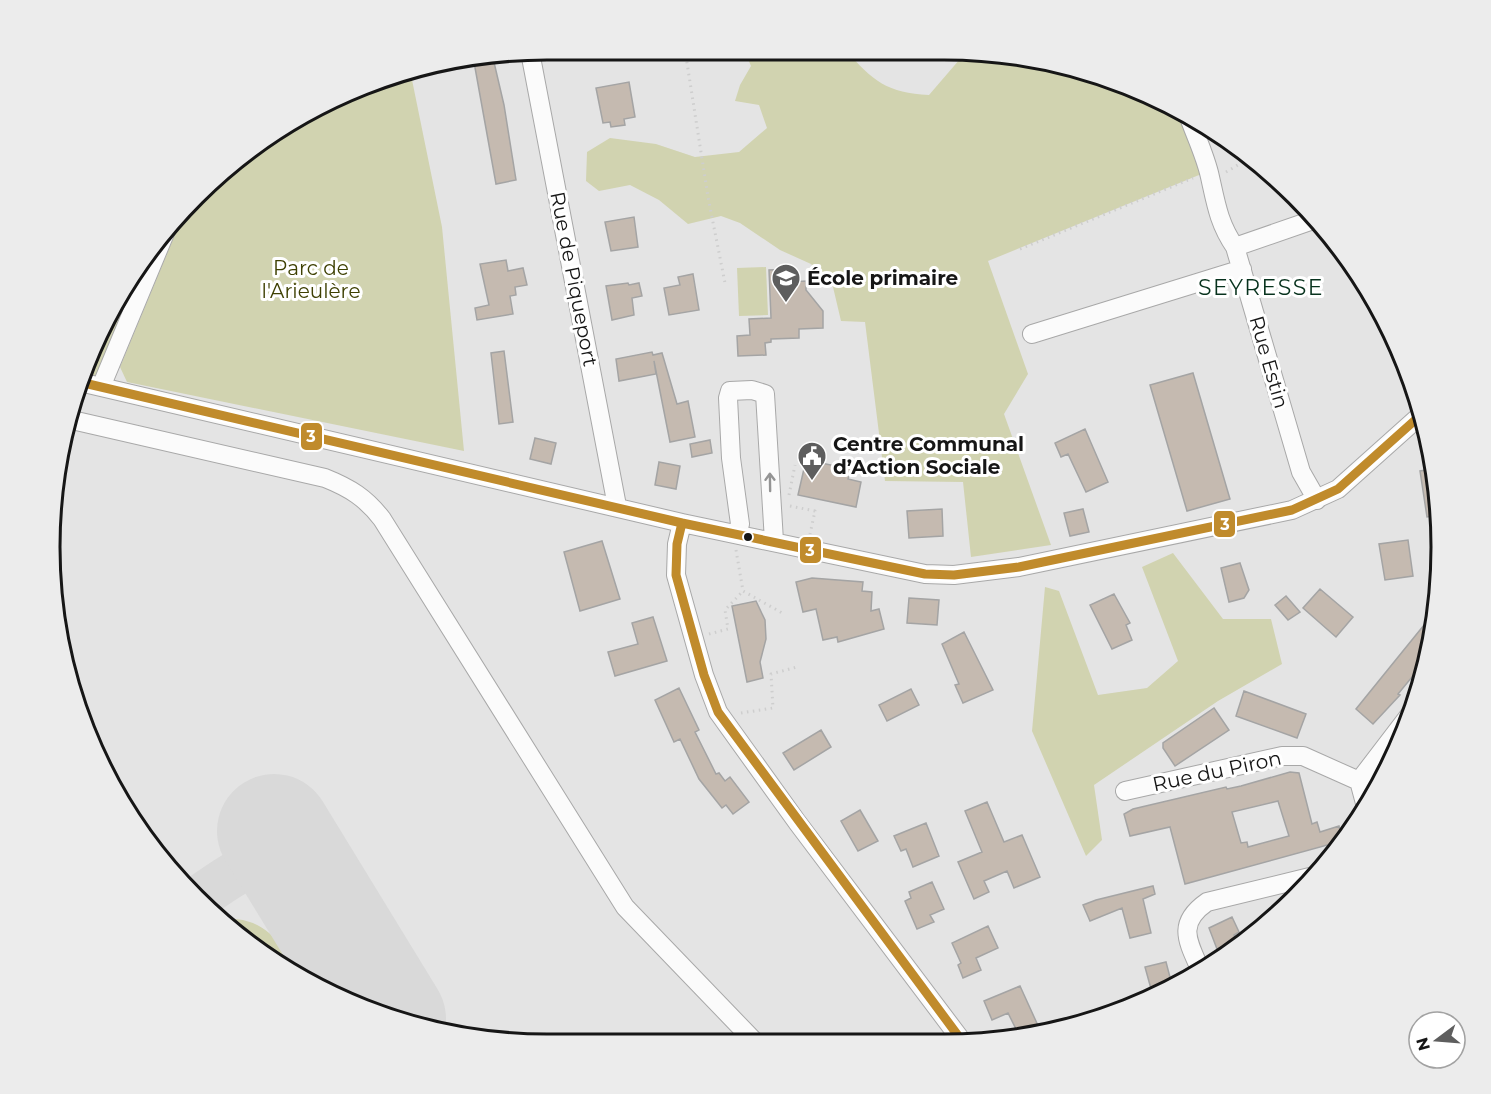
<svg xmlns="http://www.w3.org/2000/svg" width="1491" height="1094" viewBox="0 0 1491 1094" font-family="Montserrat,sans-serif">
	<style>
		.green { fill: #d1d3b0 }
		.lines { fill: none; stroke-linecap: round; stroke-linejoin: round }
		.taxiway { stroke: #d9d9d9; stroke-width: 45 }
		.runway { stroke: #d9d9d9; stroke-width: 114 }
		.building { fill: #c5bab0; stroke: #a4a4a4; stroke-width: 1.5; fill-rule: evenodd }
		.minor-casing { stroke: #a8a8a8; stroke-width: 20 }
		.path { stroke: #cecece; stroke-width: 3; stroke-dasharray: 1.5 4.5; stroke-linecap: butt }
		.minor { stroke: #fbfbfb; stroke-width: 18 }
		.bus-1-casing { stroke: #fff; stroke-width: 14 }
		.bus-1 { stroke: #c08b2c; stroke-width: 9 }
		.oneway { stroke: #949494 }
		.bus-dot { fill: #161616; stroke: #fff; stroke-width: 2 }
		.labels { text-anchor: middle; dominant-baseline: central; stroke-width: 6; stroke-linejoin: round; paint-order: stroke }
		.park-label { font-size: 20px; fill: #3e4002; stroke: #fff }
		.poi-label { font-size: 20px; font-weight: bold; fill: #161616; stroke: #fff; text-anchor: start }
		.street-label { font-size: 20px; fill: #161616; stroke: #fff }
		.quarter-label { font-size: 22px; letter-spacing: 1.5px; fill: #07321d; stroke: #fff }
		.rim { fill: none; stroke: #161616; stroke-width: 3 }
		.line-badge { stroke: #fff; stroke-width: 2 }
		.badge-label { font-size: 16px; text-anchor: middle; font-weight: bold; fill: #fff }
	</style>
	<rect width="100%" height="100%" fill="#e4e4e4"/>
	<path class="green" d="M744 50H846C872 81 888 93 929 95L966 52 1072 66 1182 116 1204 173 988 261 1028 374 1004 414 1051 545 971 557 963 482 885 481 865 322 841 321 833 287 811 264 780 250 740 223 721 216 688 224 659 200 630 185 599 191 586 181 587 152 610 138 656 144 695 157 739 152 767 128 759 105 735 101 740 85 751 66Z
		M410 70 442 227 464 451 127 382 120 367 186 208 271 133Z
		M145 261 98 377 86 374 101 327Z
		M766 267 768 315 739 316 737 268Z
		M1173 553 1223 619H1271L1282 664 1218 701 1094 785 1102 840 1086 856 1032 731 1045 587 1059 591 1098 695 1147 688 1178 661 1142 567Z
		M217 919C266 914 282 944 304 981Z"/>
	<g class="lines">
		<path class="taxiway" d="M198 898C221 884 268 843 292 868 304 880 311 898 320 912"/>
		<path class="runway" d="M274 831 389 1019"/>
	</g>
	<path class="building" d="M493 58 504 105 516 180 496 184 474 62Z
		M629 82 635 117 624 119 625 125 611 127 610 122 603 123 596 88Z
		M634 217 638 247 611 251 605 222Z
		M506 260 508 271 523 268 527 285 515 287 516 295 510 296 513 314 477 320 475 308 489 305 480 264Z
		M789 269V282L806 281V290L823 311V328L799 329V338L771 339V342L765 343 766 355 738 356 737 336 750 335 749 319 771 318 769 270Z
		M693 274 699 310 669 315 664 288 680 285 678 277Z
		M628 283 629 285 639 283 642 296 632 298 634 315 612 320 606 286Z
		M504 351 513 422 499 424 491 353Z
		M652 352 653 355 662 353 677 404 688 401 695 437 670 442 654 361 656 374 619 381 616 359Z
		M1193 373 1230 499 1187 511 1150 385Z
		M1085 429 1108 482 1086 492 1068 454 1061 457 1055 443Z
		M535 438 556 443 551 464 530 459Z
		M710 440 712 453 692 457 690 444Z
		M806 460 851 469 848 479 861 482 856 507 798 495Z
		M659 462 680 466 676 489 655 485Z
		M1433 469 1440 515 1427 517 1420 471Z
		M942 509 943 536 909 538 907 511Z
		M1083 509 1089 532 1070 536 1064 513Z
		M1408 540 1413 576 1385 580 1379 544Z
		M602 541 620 599 580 611 564 552Z
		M1240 563 1249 590 1244 598 1229 602 1221 568Z
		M812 578 863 582 862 591 872 592 871 611 879 609 884 629 838 642 837 637 823 640 816 609 803 612 796 582Z
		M1320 589 1353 617 1336 637 1303 608Z
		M1114 594 1130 623 1126 625 1132 640 1112 649 1090 605Z
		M1286 596 1300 612 1288 620 1275 605Z
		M909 598 939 600 937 625 907 623Z
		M756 601 765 620 766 639 760 662 763 678 747 682 732 606Z
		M1437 609 1424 669 1421 666 1398 694 1400 695 1373 724 1356 709Z
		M653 617 667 661 615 676 608 652 638 644 632 623Z
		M964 632 993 690 963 703 955 685 959 684 942 644Z
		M679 688 699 730 695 732 716 774 719 773 725 781 730 777 749 802 733 814 726 805 722 808 699 779 680 739 674 742 655 700Z
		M911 689 919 705 887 721 879 705Z
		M1244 691 1306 714 1297 738 1236 716Z
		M1214 708 1229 730 1175 766 1163 748V743Z
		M821 730 831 747 794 770 783 753Z
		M1290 772 1299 773 1312 824 1317 822 1320 832 1339 826 1342 841 1185 884 1170 827 1130 836 1124 814 1133 809 1226 787 1227 789 1241 786ZM1278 801 1289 836 1248 847 1247 842 1241 843 1232 812Z
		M987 802 1004 842 1022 835 1040 877 1014 888 1007 871 984 881 989 892 974 899 958 862 982 852 965 811Z
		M860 810 878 841 858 851 841 821Z
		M926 823 939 856 913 867 906 849 901 851 894 836Z
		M932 882 944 909 930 915 934 922 917 929 905 901 911 898 909 892Z
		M1153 886 1155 894 1143 899 1151 933 1130 938 1122 908 1090 921 1083 905 1096 900Z
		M1232 917 1239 932 1234 935 1239 946 1220 957 1209 928Z
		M988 926 998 948 976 958 981 970 963 978 958 965 961 963 952 943Z
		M1166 962 1172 985 1153 996 1145 967Z
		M1020 986 1040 1030 1020 1037 1008 1013 992 1020 984 1001Z"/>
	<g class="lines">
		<g class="minor-casing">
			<path id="minor" d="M530 52 617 506
				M1190 120C1197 139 1206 158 1210 177 1216 204 1219 224 1235 247L1301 472 1317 500
				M1235 247 1313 220
				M1032 334 1242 269
				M84 383 682 523 925 574 954 575 1019 567 1292 510 1338 489 1423 413
				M101 387 168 226
				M72 420 325 478C350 488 366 498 382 519L625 907 755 1042
				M682 523 677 544 676 575 704 675 718 712 797 822 962 1041
				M737 533 740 524 731 458 728 398 730 391 752 390 765 394 774 541
				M1359 781 1414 709
				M1359 781 1366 807
				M1125 791 1282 756H1303L1359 781
				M1200 969C1187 940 1177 923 1207 902L1318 875"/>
		</g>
		<path class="path" d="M685 50 708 197 725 283
			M1226 172 1248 159
			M1020 249 1193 178
			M789 495 795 465
			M790 506 815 511 810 534
			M736 550 743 591 784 614
			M709 634 728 629 725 610 743 591
			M741 713 773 708 771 674 797 667"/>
		<use href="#minor" class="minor"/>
		<g class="bus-1-casing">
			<path id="bus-1" d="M84 383 682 523 925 574 954 575 1019 567 1292 510 1338 489 1423 413
				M682 523 677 544 676 575 704 675 718 712 962 1041"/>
		</g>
		<use href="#bus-1" class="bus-1"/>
	</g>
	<defs><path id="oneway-shaft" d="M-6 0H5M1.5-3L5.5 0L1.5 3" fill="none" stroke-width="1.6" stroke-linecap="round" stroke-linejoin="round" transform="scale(1.5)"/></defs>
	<use class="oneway" href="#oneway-shaft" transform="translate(770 482) rotate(-91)"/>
	<defs>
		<g id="school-pin" transform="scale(1.5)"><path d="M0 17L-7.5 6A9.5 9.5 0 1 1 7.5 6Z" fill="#5e5e5e" stroke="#fff"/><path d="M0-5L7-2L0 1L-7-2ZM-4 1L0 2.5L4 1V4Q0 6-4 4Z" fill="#fff"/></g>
		<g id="civic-pin" transform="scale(1.5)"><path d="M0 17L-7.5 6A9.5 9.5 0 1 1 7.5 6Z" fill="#5e5e5e" stroke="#fff"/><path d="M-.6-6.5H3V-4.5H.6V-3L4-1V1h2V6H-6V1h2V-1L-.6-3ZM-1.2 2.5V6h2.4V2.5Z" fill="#fff"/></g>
	</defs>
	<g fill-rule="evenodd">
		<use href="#school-pin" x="786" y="278"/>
		<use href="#civic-pin" x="812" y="456"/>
	</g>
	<circle class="bus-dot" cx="748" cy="537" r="5"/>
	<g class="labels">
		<g class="park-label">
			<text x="311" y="268">Parc de<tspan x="311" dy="23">l'Arieulère</tspan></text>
		</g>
		<g class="poi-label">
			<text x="807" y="278">École primaire</text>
			<text x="833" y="444">Centre Communal<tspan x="833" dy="23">d’Action Sociale</tspan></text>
		</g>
		<g class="street-label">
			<text transform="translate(574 279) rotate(79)">Rue de Piqueport</text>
			<text transform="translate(1269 362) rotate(74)">Rue Estin</text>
			<text transform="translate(1217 771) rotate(-12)">Rue du Piron</text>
		</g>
		<g class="quarter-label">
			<text x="1261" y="287">SEYRESSE</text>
		</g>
	</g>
	<path d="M0 0H1491V1094H0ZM547 60H944A487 487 0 0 1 1431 547V547A487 487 0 0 1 944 1034H547A487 487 0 0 1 60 547V547A487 487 0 0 1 547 60Z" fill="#ececec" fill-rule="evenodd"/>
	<path class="rim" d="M547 60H944A487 487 0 0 1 1431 547V547A487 487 0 0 1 944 1034H547A487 487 0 0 1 60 547V547A487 487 0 0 1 547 60Z"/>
	<g class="line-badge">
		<rect x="300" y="422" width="23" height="29" rx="6" fill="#c08b2c"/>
		<rect x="1213" y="510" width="23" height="28" rx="6" fill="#c08b2c"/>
		<rect x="799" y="536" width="23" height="28" rx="6" fill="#c08b2c"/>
	</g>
	<g class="badge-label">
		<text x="311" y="442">3</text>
		<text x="1225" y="530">3</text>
		<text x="810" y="556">3</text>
	</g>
	<g transform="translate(1437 1040) rotate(254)"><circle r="28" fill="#ffffff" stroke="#a2a2a2" stroke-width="1.5"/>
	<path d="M0-4.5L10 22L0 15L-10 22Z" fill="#5e5e5e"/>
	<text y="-9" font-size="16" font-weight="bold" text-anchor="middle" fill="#161616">N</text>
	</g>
</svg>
